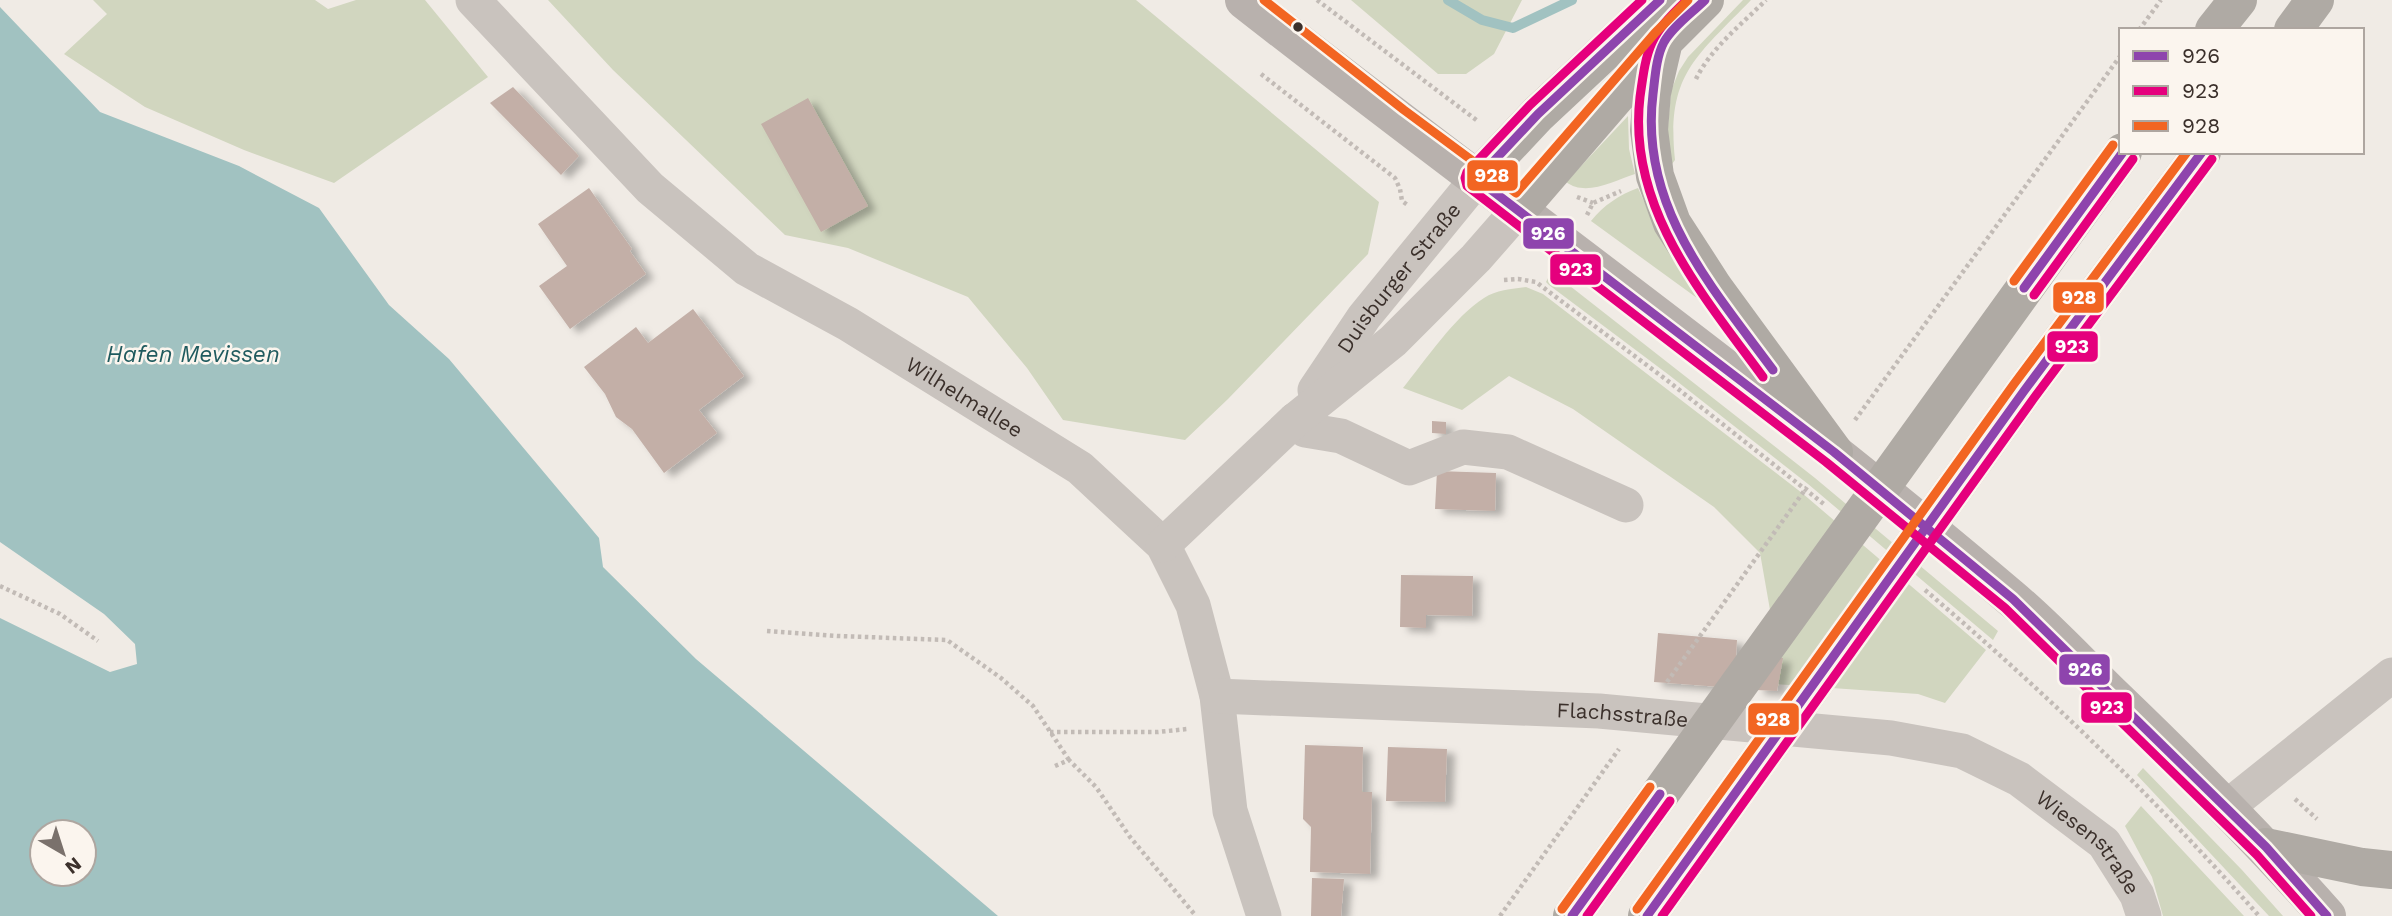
<svg xmlns="http://www.w3.org/2000/svg" width="2392" height="916" viewBox="0 0 2392 916" font-family="'Work Sans',sans-serif">
	<style>
		.green { fill: #d1d6bf }
		.water { fill: #a1c2c1; fill-rule: evenodd }
		.lines { fill: none; stroke-linecap: round; stroke-linejoin: round }
		.stream { stroke: #a1c2c1; stroke-width: 10 }
		.building { fill: #c3afa7; filter: url(#shadow) }
		.path { stroke: #c2bbb6; stroke-width: 4.5; stroke-dasharray: 3.5 3.5; stroke-linecap: butt }
		.minor { stroke: #c9c3be; stroke-width: 35 }
		.major { stroke: #b8b1ad; stroke-width: 38 }
		.highway { stroke: #afaaa4; stroke-width: 38 }
		.bus-1-casing { stroke: #fbf5ee; stroke-width: 14 }
		.bus-2-casing { stroke: #fbf5ee; stroke-width: 14 }
		.bus-3-casing { stroke: #fbf5ee; stroke-width: 14 }
		.bus-1 { stroke: #8e44ad; stroke-width: 9 }
		.bus-2 { stroke: #e5007d; stroke-width: 9 }
		.bus-3 { stroke: #f26522; stroke-width: 9 }
		.bus-dot { fill: #3b302b; stroke: #fbf5ee; stroke-width: 2.5 }
		.labels { text-anchor: middle; dominant-baseline: central; stroke-width: 5; stroke-linejoin: round; paint-order: stroke }
		.street-label { font-size: 21px; fill: #3b302b; stroke: #fbf5ee }
		.water-label { font-size: 23px; font-style: italic; fill: #1f5a5e; stroke: #fbf5ee }
		.line-badge { stroke: #fbf5ee; stroke-width: 2.5 }
		.badge-label { font-size: 19px; text-anchor: middle; font-weight: bold; fill: #fff }
	</style>
	<defs>
		<filter id="shadow"><feDropShadow dx="8" dy="4.5" stdDeviation="3.5" flood-color="#0004"/></filter>
	</defs>
	<rect width="100%" height="100%" fill="#f0ebe5"/>
	<path class="green" d="M93 0H315L328 9 356 0H425L488 77 334 183 244 150 145 107 64 54 107 14Z
		M548 0H1136L1379 202 1368 254 1228 399 1185 440 1063 420 1027 368 968 297 848 248 785 235 613 70Z
		M1351 0H1522L1494 54 1466 74H1438Z
		M1743 0H1751C1696 57 1666 75 1675 160L1672 164 1666 150 1671 91 1679 71 1688 57Z
		M1628 116 1629 149 1635 174C1613 181 1586 197 1566 182Z
		M1638 188 1658 233 1697 298 1591 221C1604 205 1619 195 1638 188Z
		M1549 276 1570 286 1815 478 1998 631 1993 640 1808 484 1669 375 1549 285 1546 282Z
		M1526 287 1543 294 1802 493 1986 650 1945 703 1918 694 1760 683 1773 627 1760 553 1714 507 1573 409 1509 376 1462 410 1403 388C1425 361 1455 316 1484 298 1496 290 1511 289 1526 287Z
		M2143 768 2242 870 2283 916H2269L2137 775Z
		M2141 806 2244 916H2163L2152 877 2125 826Z"/>
	<path class="water" d="M0 7 100 112 239 166 319 208 389 305 449 359 599 538 603 567 696 659 998 916H0V618L110 672 137 664 135 644 104 614 0 542ZM42 832H84V874H42Z"/>
	<g class="lines">
		<path class="stream" d="M1448 0 1482 20 1513 28 1572 0"/>
	</g>
	<path class="building" d="M513 87 579 156 561 175 490 103Z
		M808 98 868 206 821 232 761 124Z
		M589 188 632 249 630 251 646 274 570 329 539 286 567 266 538 224Z
		M693 309 744 376 699 410 717 433 664 473 632 429 616 417 605 394 584 367 636 327 648 343Z
		M1432 421 1446 422V434L1432 433Z
		M1437 471 1496 473 1495 511 1435 509Z
		M1401 575 1473 576 1472 616 1426 615V628L1400 627Z
		M1658 633 1737 640 1734 688 1654 682Z
		M1758 656 1783 658 1777 691 1756 690Z
		M1305 745 1363 747 1362 792H1372L1370 874 1310 872 1311 827 1303 819Z
		M1388 747 1447 749 1445 802 1386 801Z
		M1312 878 1344 879 1341 916H1311Z"/>
	<g class="lines">
		<path class="path" d="M1317 0 1479 122
			M2139 30 2161 0
			M1261 74 1395 178 1400 189 1402 201 1409 206
			M1696 79C1711 48 1742 24 1766 0
			M1577 197 1593 203
			M1587 215 1593 203 1621 191
			M1504 280 1518 279 1536 282 1668 381 1825 505
			M1855 420 2121 55
			M0 586 60 614 98 641
			M1925 590C2044 691 2156 799 2259 916
			M767 631 838 636 947 640 1001 678 1033 706 1069 760
			M1667 682 1807 487
			M1050 732H1158L1187 729
			M1055 766 1069 760 1096 787 1130 837 1196 916
			M2295 799 2317 819
			M1500 916 1619 749"/>
		<g class="minor">
			<path id="s1" d="M473 0 650 188 747 269 848 324 1080 468 1163 545 1193 605 1217 696 1230 811 1264 916"/>
			<path id="s2" d="M1315 390 1364 317 1477 179"/>
			<path d="M1295 420 1305 430 1341 436 1409 468 1463 447 1508 452 1626 505"/>
			<path d="M1163 545 1295 420 1393 341 1476 258 1518 210"/>
			<path id="s3" d="M1217 696 1599 711 1891 738 1962 751 2019 779 2104 843 2137 895 2144 916"/>
			<path d="M2226 808 2392 675"/>
		</g>
		<path class="major" d="M1244 0C1499 200 1763 387 2010 597 2046 627 2079 663 2113 696 2187 767 2259 839 2327 916"/>
		<path class="highway" d="M2214 30 2238 0
			M2293 30 2315 0
			M1664 41 1652 93 1649 130 1655 176 1672 223 1714 288 1834 452
			M1477 179 1538 114 1660 0
			M1518 210 1664 41 1705 0
			M2266 847 2362 867 2392 870
			M1572 916 2123 152
			M1647 916 2024 391 2202 152"/>
		<g class="bus-1-casing">
			<path id="bus-1" d="M1660 0 1538 114 1477 179 1834 452 2013 599 2266 847 2327 916
				M1705 0C1692 13 1673 26 1664 42 1656 57 1655 78 1653 94 1639 206 1711 286 1773 370
				M2024 288 2123 152
				M1572 916 1660 794
				M1647 916 2024 391 2202 152"/>
		</g>
		<g class="bus-2-casing">
			<path id="bus-2" d="M1642 0 1530 105 1467 172 1465 178 1467 186 1826 462 2005 608 2257 855 2311 916
				M1687 0C1649 36 1647 46 1640 97 1627 207 1702 294 1763 377
				M2034 295 2133 159
				M1587 916 1670 801
				M1662 916 2034 398 2212 159"/>
		</g>
		<g class="bus-3-casing">
			<path id="bus-3" d="M1264 0 1404 110 1516 193 1655 33 1688 0
				M2014 281 2113 145
				M1562 909 1650 787
				M1637 909 2014 384 2187 152"/>
		</g>
		<use href="#bus-1" class="bus-1"/>
		<use href="#bus-2" class="bus-2"/>
		<use href="#bus-3" class="bus-3"/>
	</g>
	<circle class="bus-dot" cx="1298" cy="27" r="6"/>
	<g class="labels">
		<g class="street-label">
			<text stroke="none"><textPath href="#s2" startOffset="140">Duisburger Straße</textPath></text>
			<text stroke="none"><textPath href="#s1" startOffset="637">Wilhelmallee</textPath></text>
			<text stroke="none"><textPath href="#s3" startOffset="406">Flachsstraße</textPath></text>
			<text stroke="none"><textPath href="#s3" startOffset="906">Wiesenstraße</textPath></text>
		</g>
		<g class="water-label">
			<text x="193" y="354">Hafen Mevissen</text>
		</g>
	</g>
	<g class="line-badge">
		<rect x="1466" y="159" width="53" height="33" rx="7" fill="#f26522"/>
		<rect x="1522" y="217" width="53" height="33" rx="7" fill="#8e44ad"/>
		<rect x="1549" y="253" width="53" height="33" rx="7" fill="#e5007d"/>
		<rect x="2052" y="281" width="53" height="33" rx="7" fill="#f26522"/>
		<rect x="2046" y="330" width="53" height="33" rx="7" fill="#e5007d"/>
		<rect x="2058" y="653" width="53" height="33" rx="7" fill="#8e44ad"/>
		<rect x="2080" y="691" width="53" height="33" rx="7" fill="#e5007d"/>
		<rect x="1747" y="702" width="53" height="34" rx="7" fill="#f26522"/>
	</g>
	<g class="badge-label">
		<text x="1492" y="182">928</text>
		<text x="1548" y="240">926</text>
		<text x="1576" y="276">923</text>
		<text x="2079" y="304">928</text>
		<text x="2072" y="353">923</text>
		<text x="2085" y="676">926</text>
		<text x="2107" y="714">923</text>
		<text x="1773" y="726">928</text>
	</g>
	<rect x="2119" y="28" width="245" height="126" fill="#fbf5ee" stroke="#aea6a0" stroke-width="2"/>
	<rect x="2133" y="51" width="35" height="10" fill="#8e44ad" stroke="#aea6a0" stroke-width="2"/>
	<text x="2182" y="63" font-size="21" fill="#3b302b">926</text>
	<rect x="2133" y="86" width="35" height="10" fill="#e5007d" stroke="#aea6a0" stroke-width="2"/>
	<text x="2182" y="98" font-size="21" fill="#3b302b">923</text>
	<rect x="2133" y="121" width="35" height="10" fill="#f26522" stroke="#aea6a0" stroke-width="2"/>
	<text x="2182" y="133" font-size="21" fill="#3b302b">928</text>
	<g transform="translate(63 853) rotate(141)"><circle r="33" fill="#fbf5ee" stroke="#aea6a0" stroke-width="2"/>
	<path d="M0-5L12 26L0 18L-12 26Z" fill="#7a716c"/>
	<text y="-10" font-size="19" font-weight="bold" text-anchor="middle" fill="#3b302b">N</text>
	</g>
</svg>
